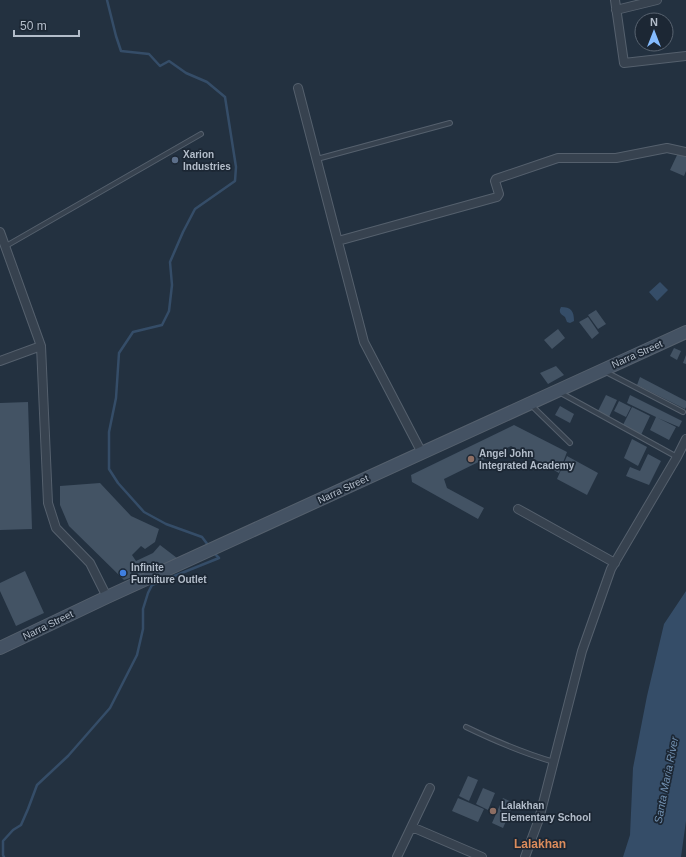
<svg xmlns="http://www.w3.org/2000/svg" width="686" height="857" viewBox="0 0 686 857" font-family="Arial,sans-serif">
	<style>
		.water { fill: #354d68 }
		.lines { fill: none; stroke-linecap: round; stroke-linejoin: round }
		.stream { stroke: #354d68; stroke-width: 2.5 }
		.building { fill: #435364 }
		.lane-casing { stroke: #55606d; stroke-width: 6 }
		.street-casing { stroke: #55606d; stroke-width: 10 }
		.secondary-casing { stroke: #55606d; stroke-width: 14 }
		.lane { stroke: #37424f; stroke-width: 4 }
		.street { stroke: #37424f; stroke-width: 8 }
		.secondary { stroke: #445263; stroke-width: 12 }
		.service-dot { fill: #5c6f8a; stroke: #1c2734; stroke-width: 1.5 }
		.education-dot { fill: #8d6e63; stroke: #1c2734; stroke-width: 1.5 }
		.shop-dot { fill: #3f7fe0; stroke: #1c2734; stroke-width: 1.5 }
		.labels { text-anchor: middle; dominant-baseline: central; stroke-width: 3.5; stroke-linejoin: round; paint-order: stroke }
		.poi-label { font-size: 10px; font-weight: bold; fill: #b3bdca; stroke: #1c2734; text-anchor: start }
		.street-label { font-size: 10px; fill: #b3bdca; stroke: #1c2734 }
		.water-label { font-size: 11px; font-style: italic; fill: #7190b0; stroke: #1c2734 }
		.quarter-label { font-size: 12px; font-weight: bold; fill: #dc8c5c; stroke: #1c2734 }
	</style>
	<rect width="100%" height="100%" fill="#233140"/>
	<path class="water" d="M660 282 668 290 657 301 649 292Z
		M561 307C571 307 574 311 574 321L570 323 567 322 565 317C561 314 558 313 561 307Z
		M686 591V821L681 857H623L630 835 633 768 647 696 664 624Z"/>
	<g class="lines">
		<path class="stream" d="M107 0 116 36 121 51 149 54 160 66 169 61 186 73 207 82 225 97 236 167 235 181 195 209 183 232 170 262 172 285 169 311 162 325 133 332 119 353 116 398 109 432V469L118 483 144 512 166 524 202 537 208 545
			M4 857 3 855V841L13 830 21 825 28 809 37 785 68 756 110 708 137 655 143 629V609L148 593 152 585 219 558 215 554"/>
	</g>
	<path class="building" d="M678 153 686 157V171L684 176 670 170Z
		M596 310 606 324 598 329 588 315Z
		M588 317 599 333 592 339 579 322Z
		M558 329 565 338 552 349 544 340Z
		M674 348 681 351 677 360 670 356Z
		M686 355V364L683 363Z
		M556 366 564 375 548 384 540 373Z
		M640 377 686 401V407L685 409 637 385Z
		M606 395 617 400 609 417 598 411Z
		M630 395 682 421 679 427 658 418 676 427 669 440 650 430 656 417 627 403Z
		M619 401 631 407 626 417 614 411Z
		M28 402 32 529 0 530V403Z
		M560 406 574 414 570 423 555 415Z
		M632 407 650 416 641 435 623 425Z
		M514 425 567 452 559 473 511 446 444 479 447 488 484 508 478 519 412 482 411 475Z
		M632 439 647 447 638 466 624 458Z
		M648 454 661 461 649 485 626 476 630 467 640 471Z
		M567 456 598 473 587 495 557 479Z
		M100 483 131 516 159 529 155 542 145 549 141 546 132 555 136 561 153 553 160 545 177 558 171 563 124 580 69 526 60 505V486Z
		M25 571 44 613 16 626 0 591V583Z
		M468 776 478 780 469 801 459 796Z
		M483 788 495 793 488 810 476 804Z
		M458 798 484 809 478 822 452 811Z
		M503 798 514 803 503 828 492 823Z"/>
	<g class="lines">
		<g class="lane-casing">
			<path id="lane" d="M317 159 450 123
				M6 246 201 134
				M606 372 683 412
				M559 392 677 457
				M531 405 570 443
				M466 727C495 741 523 753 554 762"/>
		</g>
		<g class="street-casing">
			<path id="street" d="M615 0 624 63 686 56
				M616 10 657 0
				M298 88 364 342 422 453
				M0 232 41 346 48 503 56 528 90 563 107 597
				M338 241 497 197 499 194 495 181 496 179 558 158H616L667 148 686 152
				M0 361 41 346
				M518 509 615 563
				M412 827 482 857
				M397 857 430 788
				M525 857 539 819 582 651 611 569 677 457 686 439"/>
		</g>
		<g class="secondary-casing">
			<path id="secondary" d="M0 648 107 597 686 332"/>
		</g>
		<use href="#lane" class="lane"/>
		<use href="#street" class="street"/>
		<use href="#secondary" class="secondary"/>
	</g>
	<circle class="service-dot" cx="175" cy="160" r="4"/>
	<g class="education-dot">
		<circle cx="471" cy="459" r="4"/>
		<circle cx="493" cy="811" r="4"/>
	</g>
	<circle class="shop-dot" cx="123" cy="573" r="4"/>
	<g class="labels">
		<g class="poi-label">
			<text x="183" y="154">Xarion<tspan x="183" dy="12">Industries</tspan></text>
			<text x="479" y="453">Angel John<tspan x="479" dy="12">Integrated Academy</tspan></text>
			<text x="131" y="567">Infinite<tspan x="131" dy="12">Furniture Outlet</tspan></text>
			<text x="501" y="805">Lalakhan<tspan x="501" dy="12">Elementary School</tspan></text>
		</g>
		<g class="street-label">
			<text transform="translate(637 354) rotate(-24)">Narra Street</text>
			<text transform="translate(343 489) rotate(-25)">Narra Street</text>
			<text transform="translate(48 625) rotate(-26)">Narra Street</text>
		</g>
		<g class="water-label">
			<text transform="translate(666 780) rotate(-79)">Santa Maria River</text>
		</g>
		<g class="quarter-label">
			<text x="540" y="844">Lalakhan</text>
		</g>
	</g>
	<g transform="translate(654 32)"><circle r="19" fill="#1c2734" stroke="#586370"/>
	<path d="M0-3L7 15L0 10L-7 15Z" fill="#84bbfe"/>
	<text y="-6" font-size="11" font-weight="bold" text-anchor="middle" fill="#b3bdca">N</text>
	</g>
	<path d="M14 30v6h65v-6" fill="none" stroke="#b3bdca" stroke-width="2"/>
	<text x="20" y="30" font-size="12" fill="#b3bdca" stroke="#1c2734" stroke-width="3" paint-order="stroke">50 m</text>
</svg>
